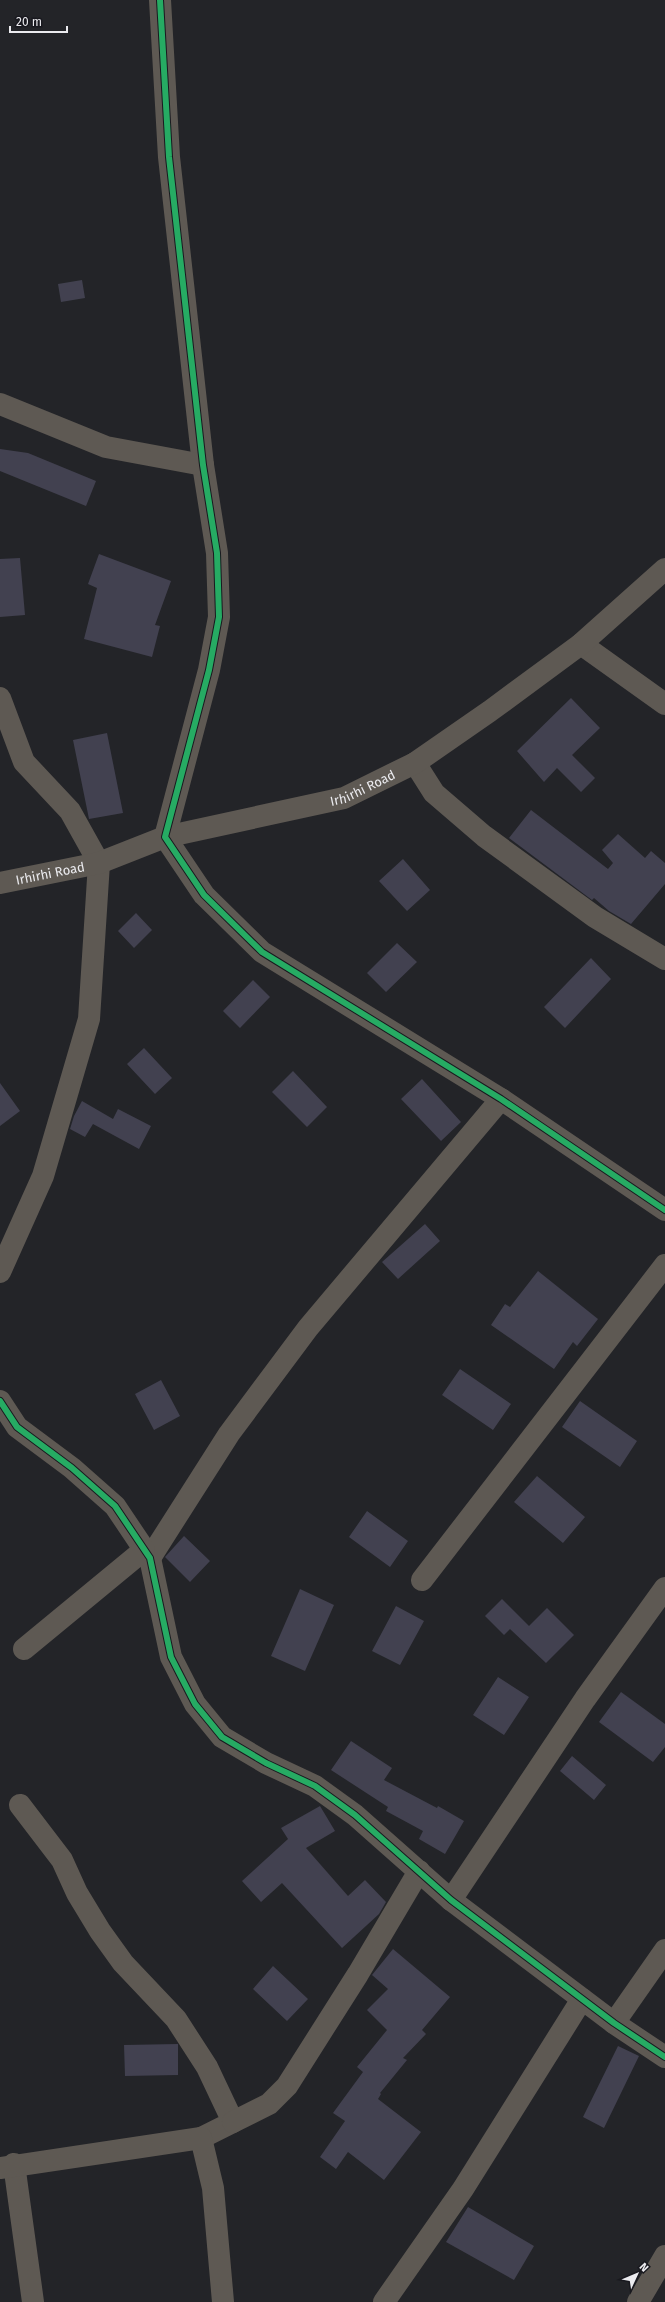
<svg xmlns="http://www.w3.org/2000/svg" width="665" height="2302" viewBox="0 0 665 2302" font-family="'Fira Sans',sans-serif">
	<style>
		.building { fill: #424150 }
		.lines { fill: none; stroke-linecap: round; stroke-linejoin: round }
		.minor { stroke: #5e5953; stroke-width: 22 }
		.cycleway-casing { stroke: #19191f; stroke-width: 8 }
		.cycleway { stroke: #26ab63; stroke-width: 6 }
		.labels { text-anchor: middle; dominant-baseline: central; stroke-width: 3; stroke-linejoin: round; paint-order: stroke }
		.street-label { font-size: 13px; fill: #ebebef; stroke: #19191f }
	</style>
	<rect width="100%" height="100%" fill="#232428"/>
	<path class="building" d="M82 280 85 298 61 302 58 284Z
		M0 449 28 453 96 481 86 506 0 471Z
		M99 554 171 581 155 625 160 626 152 657 84 639 97 588 88 584Z
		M20 558 25 615 0 617V559Z
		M571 698 600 728 572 755 595 778 581 792 557 768 544 782 517 751Z
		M107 733 123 813 89 819 73 740Z
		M531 810 608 869 613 863 602 850 618 834 645 858 651 851 665 863V884L631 924 609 911 594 898 592 900 509 838Z
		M403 859 430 890 407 911 379 881Z
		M136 913 152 930 134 948 118 931Z
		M397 943 417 962 386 992 367 973Z
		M591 958 611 979 565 1028 544 1007Z
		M253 980 270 997 240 1028 223 1011Z
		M144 1048 172 1078 155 1094 127 1064Z
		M293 1071 327 1107 307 1127 272 1092Z
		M422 1079 461 1122 441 1141 401 1099Z
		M0 1083 20 1111 0 1126Z
		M82 1101 113 1119 118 1109 151 1126 139 1149 93 1124 85 1137 70 1129 74 1116Z
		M425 1224 440 1241 398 1279 382 1262Z
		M538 1271 598 1319 577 1346 573 1342 554 1369 491 1325 505 1304 510 1307Z
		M460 1369 511 1404 493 1430 442 1395Z
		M161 1380 180 1416 154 1430 135 1394Z
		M580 1401 637 1441 620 1467 562 1427Z
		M537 1476 585 1517 563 1543 514 1502Z
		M367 1511 408 1541 390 1567 349 1537Z
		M184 1536 210 1561 190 1582 165 1557Z
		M300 1589 334 1605 305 1671 271 1656Z
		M502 1599 529 1626 547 1608 574 1635 546 1663 510 1629 504 1635 485 1616Z
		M396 1606 424 1621 400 1665 372 1651Z
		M498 1677 529 1697 504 1735 473 1715Z
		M621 1692 665 1724V1747L653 1762 599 1722Z
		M351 1741 392 1768 384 1780 437 1808 438 1806 464 1821 445 1854 419 1839 423 1831 386 1811 388 1807 331 1770Z
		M572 1756 606 1785 594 1800 560 1771Z
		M320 1806 335 1831 306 1848 348 1896 365 1880 386 1902 379 1914 342 1948 282 1883 261 1902 242 1881 288 1839 281 1828Z
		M393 1949 450 1997 422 2030 426 2034 403 2058 407 2060 380 2093 381 2094 378 2099 421 2132 384 2180 348 2152 336 2169 320 2157 345 2121 333 2113 363 2072 357 2067 387 2030 367 2010 388 1989 372 1975Z
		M273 1966 308 1999 287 2021 253 1989Z
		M124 2045 178 2044V2075L125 2076Z
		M618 2046 639 2056 604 2128 583 2117Z
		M468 2207 534 2246 514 2280 446 2242Z"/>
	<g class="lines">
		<g class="minor">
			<path d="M160 0 169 157 203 465 217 553 219 617 209 670 165 837 204 895 262 952 501 1099 665 1210"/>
			<path d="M0 404 106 447 203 465"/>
			<path d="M581 644 665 704"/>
			<path d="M0 698 24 762 70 811 99 863 89 1019 43 1176 0 1272"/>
			<path d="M415 763 434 793 484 836 595 917 665 959"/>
			<path id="s1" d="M0 883 99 863 165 837 344 798 415 763 490 711 581 644 665 569"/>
			<path d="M0 1401 17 1427 72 1468 115 1506 150 1558 171 1657 195 1704 222 1737 266 1763 315 1786 355 1815 451 1900 614 2023 665 2057"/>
			<path d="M150 1558 229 1434 308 1328 501 1099"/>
			<path d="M422 1580 665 1265"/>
			<path d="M24 1649 144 1550"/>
			<path d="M20 1805 62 1860 77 1893 100 1931 123 1963 176 2019 207 2067 233 2122 201 2138"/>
			<path d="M451 1900 585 1699 665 1588"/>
			<path d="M614 2023 665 1950"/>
			<path d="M233 2122 269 2104 287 2086 358 1974 419 1871"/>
			<path d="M14 2164 33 2302"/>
			<path d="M0 2168 201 2138 213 2188 223 2302"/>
			<path d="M384 2302 463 2189 582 1999"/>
			<path d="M638 2302 665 2256"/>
		</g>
		<g class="cycleway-casing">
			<path id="cycleway" d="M160 0 169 157 203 465 217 553 219 617 209 670 165 837 204 895 262 952 501 1099 665 1210
				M0 1401 17 1427 72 1468 115 1506 150 1558 171 1657 195 1704 222 1737 266 1763 315 1786 355 1815 451 1900 614 2023 665 2057"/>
		</g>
		<use href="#cycleway" class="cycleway"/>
	</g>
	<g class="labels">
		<g class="street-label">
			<text stroke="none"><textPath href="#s1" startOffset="376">Irhirhi Road</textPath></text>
			<text stroke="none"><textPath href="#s1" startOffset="51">Irhirhi Road</textPath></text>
		</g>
	</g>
	<g transform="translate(637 2274) rotate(46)" stroke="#19191f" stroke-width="3" paint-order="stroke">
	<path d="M0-3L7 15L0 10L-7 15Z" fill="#ebebef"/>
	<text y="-6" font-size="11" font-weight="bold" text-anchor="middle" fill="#ebebef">N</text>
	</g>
	<path d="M10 26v6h57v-6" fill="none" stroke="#ebebef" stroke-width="2"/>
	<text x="16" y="26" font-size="12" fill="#ebebef" stroke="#19191f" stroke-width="3" paint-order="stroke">20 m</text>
</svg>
